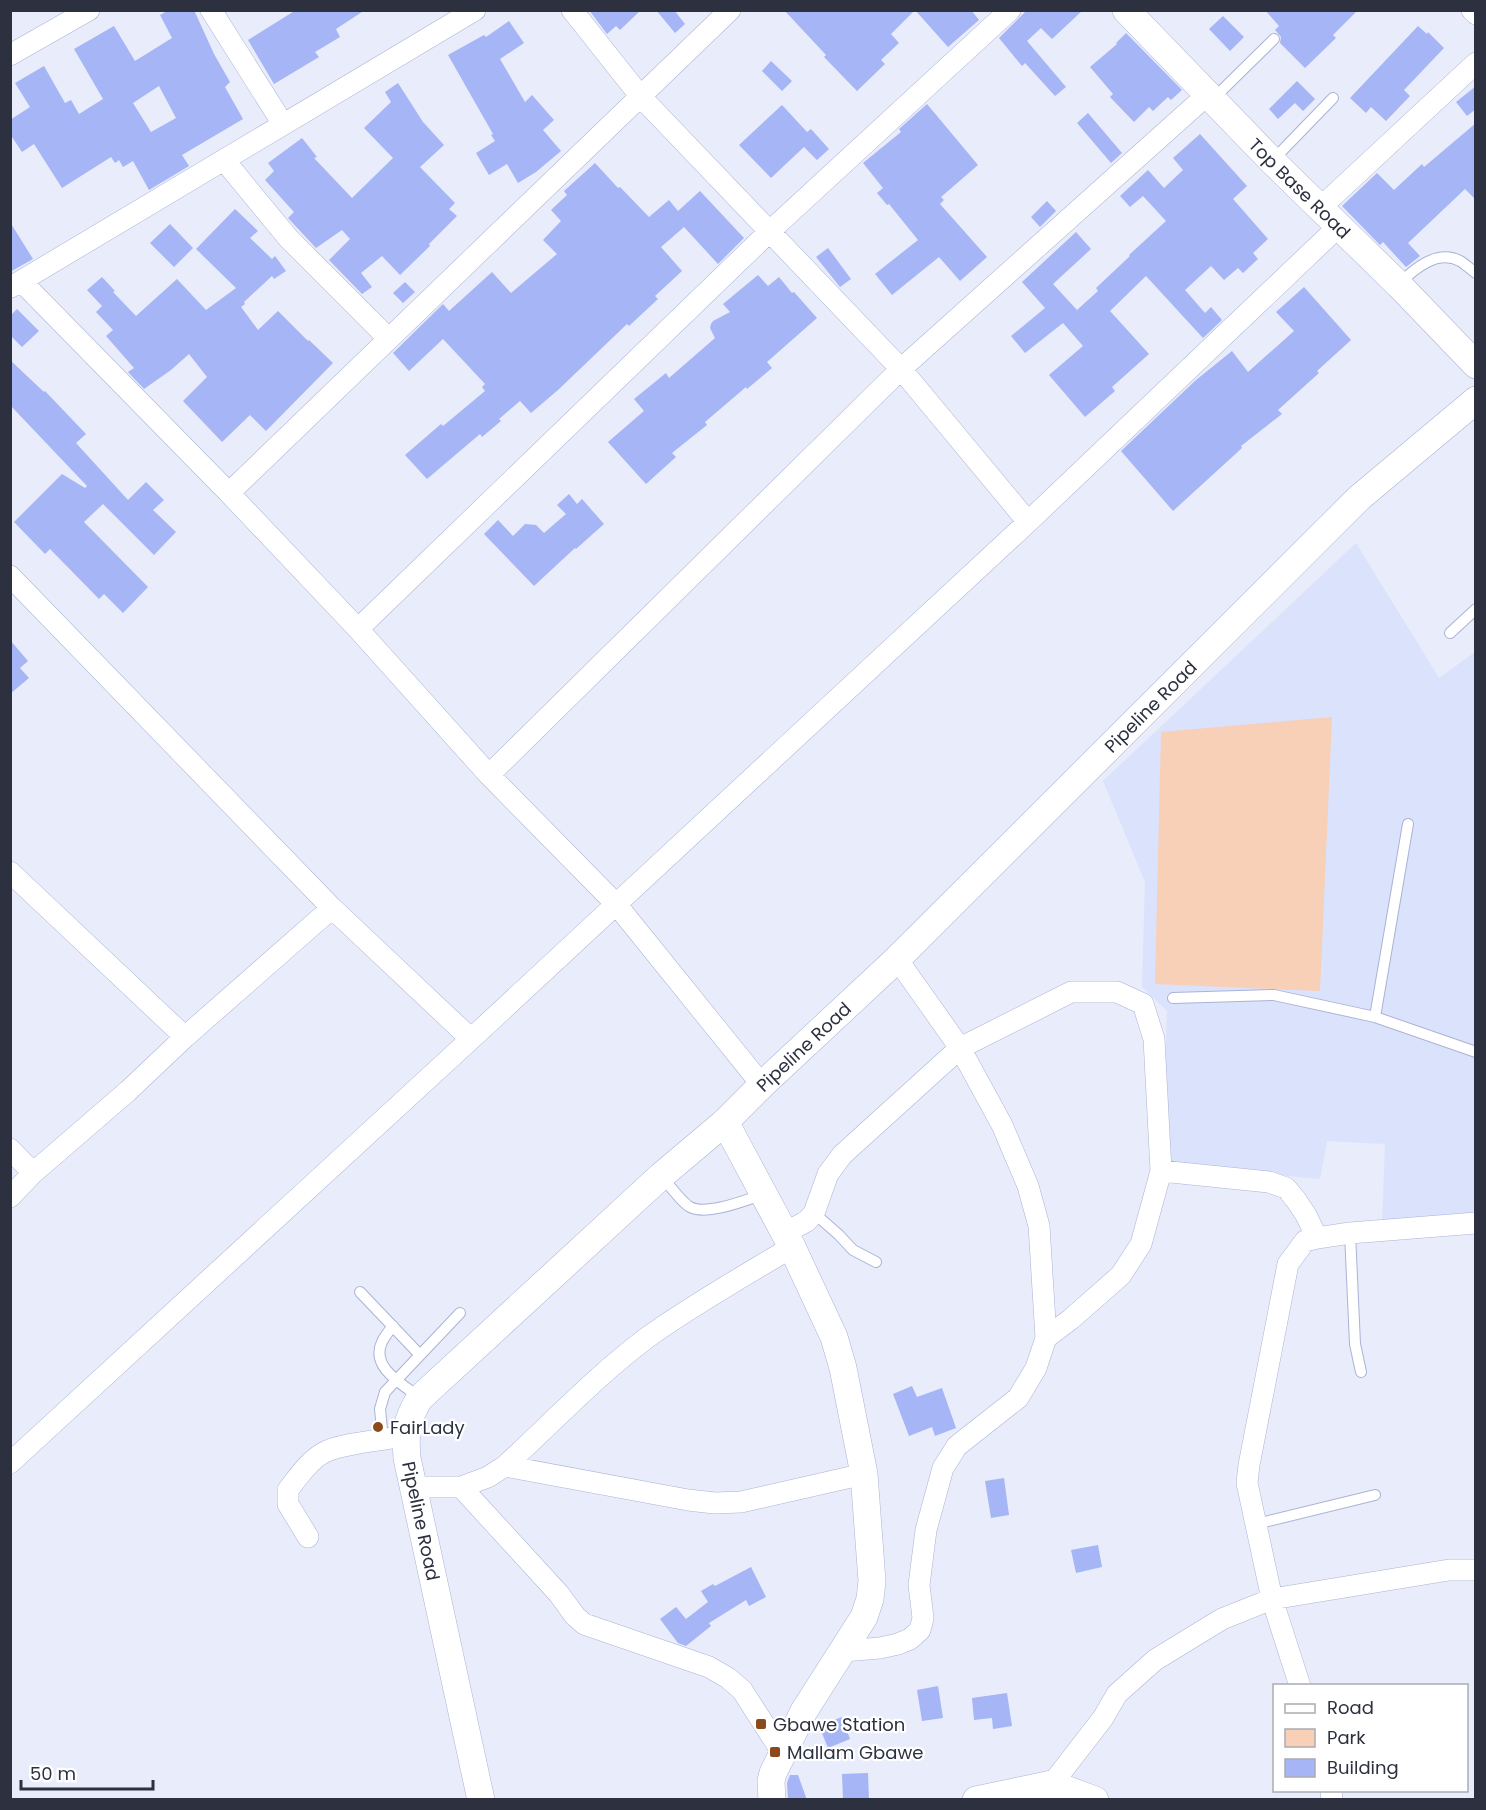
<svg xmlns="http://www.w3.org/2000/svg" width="1486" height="1810" viewBox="0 0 1486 1810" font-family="Poppins,sans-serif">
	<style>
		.built { fill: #dbe2fc }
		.green { fill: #f8cfb7 }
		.building { fill: #a5b5f5; fill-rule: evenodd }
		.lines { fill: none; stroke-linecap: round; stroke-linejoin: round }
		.service-casing { stroke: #abb3d5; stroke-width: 12 }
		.minor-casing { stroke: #abb3d5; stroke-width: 22 }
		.tertiary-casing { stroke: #abb3d5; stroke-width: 28 }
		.service { stroke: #fff; stroke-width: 10 }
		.minor { stroke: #fff; stroke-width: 21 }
		.tertiary { stroke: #fff; stroke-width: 27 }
		.poi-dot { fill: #8c4a1a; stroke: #fff; stroke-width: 2 }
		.labels { text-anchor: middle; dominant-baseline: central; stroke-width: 4.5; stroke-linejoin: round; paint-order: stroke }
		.street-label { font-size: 18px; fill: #2d303e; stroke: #fff }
		.poi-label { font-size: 18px; fill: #2d303e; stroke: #fff; text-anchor: start }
	</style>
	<rect width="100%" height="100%" fill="#e8ecfb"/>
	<path class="built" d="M1356 543 1439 678 1475 652V1219L1382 1227 1385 1144 1327 1141 1320 1179 1168 1165 1163 1147 1167 1011 1142 987 1145 882 1103 781Z"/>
	<path class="green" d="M1332 717 1320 991 1155 984 1161 732Z"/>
	<path class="building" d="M169 10H194L214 54 230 82 225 87 243 119 182 155 189 166 149 190 133 161 123 167 119 160 115 163 111 157 62 188 34 144 22 152 10 134V120L30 107 15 83 44 66 65 103 71 100 79 114 103 99 74 49 114 26 135 61 172 38 160 15ZM159 86 176 118 151 132 133 103Z
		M296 10H365L336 29 340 37 315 52 319 57 274 84 248 40Z
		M589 10H641L620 30 616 26 607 34Z
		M656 10H674L685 24 675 33Z
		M784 10H915L891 34 899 43 881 60 885 64 857 91 824 57 826 55Z
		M915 10H971L979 20 948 47Z
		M1027 10H1083L1052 39 1041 28 1027 41 1066 87 1055 96 1025 63 1022 66 999 38Z
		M1265 10H1358L1333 35 1336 38 1305 68 1280 43 1281 37 1275 30 1279 26Z
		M1223 16 1244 37 1230 51 1209 29Z
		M509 21 524 43 500 59 525 102 532 95 554 120 543 130 561 151 536 172 518 183 507 164 489 175 476 153 495 141 491 135 493 134 448 55 484 35 486 37Z
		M1418 26 1427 34 1428 32 1444 48 1404 90 1410 96 1386 121 1371 107 1366 113 1350 98Z
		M1126 33 1182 90 1171 100 1168 97 1153 111 1149 107 1134 122 1110 97 1113 94 1090 67 1117 44 1116 43Z
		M771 61 792 81 782 91 762 71Z
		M1297 81 1315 99 1303 111 1295 103 1278 119 1269 109Z
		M398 83 423 122 444 145 420 167 455 203 449 209 457 216 429 244 430 246 400 275 382 256 361 273 372 287 362 294 329 260 350 239 342 230 316 248 288 218 294 212 265 180 274 171 268 163 302 138 317 157 314 158 352 198 393 158 364 128 391 102 385 92Z
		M1476 86V109L1467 116 1456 102Z
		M927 104 978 165 941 197 944 200 940 204 987 257 960 281 939 257 892 295 875 274 918 240 889 204 887 205 877 193 883 188 863 163 901 132 899 129Z
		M782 105 807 132 811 129 829 149 817 160 804 147 771 178 739 145Z
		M1088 113 1122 153 1111 163 1077 123Z
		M1476 123V200L1465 189 1408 243 1420 256 1406 267 1383 242 1380 245 1342 206 1377 173 1394 190 1422 164 1424 167Z
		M1200 134 1247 186 1233 199 1268 239 1253 253 1258 259 1243 273 1238 268 1224 280 1211 266 1185 290 1205 313 1211 307 1222 320 1203 338 1146 276 1110 311 1149 354 1112 387 1115 391 1085 417 1049 375 1083 346 1063 323 1025 353 1011 336 1045 308 1022 282 1076 232 1091 249 1053 284 1077 310 1098 291 1096 288 1130 256 1129 255 1166 221 1143 196 1130 207 1120 196 1148 170 1164 188 1183 170 1173 158Z
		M595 163 618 188 620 187 649 217 669 200 678 211 700 191 744 238 718 264 684 227 661 247 682 271 655 296 658 299 629 326 627 324 558 390 531 413 520 401 499 419 501 421 482 437 480 434 427 479 405 455 441 424 443 426 485 391 482 387 485 384 443 339 409 371 393 353 443 304 449 311 492 272 511 293 557 254 543 240 561 221 551 210 567 195 564 191Z
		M1047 201 1056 211 1040 227 1031 217Z
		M235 209 258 231 250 238 272 259 275 256 286 271 274 279 272 276 244 302 245 304 241 307 258 330 278 311 308 341 309 340 333 363 266 431 250 415 222 442 183 401 207 377 189 354 171 370 144 389 128 372 134 368 106 336 113 330 96 312 102 306 87 290 102 277 115 291 113 292 136 316 177 279 206 310 236 288 196 249Z
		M10 222 33 259 10 272Z
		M170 224 193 248 174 267 150 243Z
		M828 248 851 279 840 287 816 257Z
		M758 275 768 286 779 277 792 293 794 292 817 318 767 362 772 368 747 389 746 387 705 422 707 425 672 453 676 457 646 484 608 442 644 411 634 399 666 373 669 378 715 338 710 328 711 324 713 321 730 312 723 304Z
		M405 282 415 292 403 303 393 293Z
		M1304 287 1351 340 1317 371 1319 373 1278 410 1282 414 1241 446 1242 448 1173 511 1121 451 1196 380 1232 351 1248 372 1294 331 1276 312Z
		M17 309 39 331 22 347 10 335V316Z
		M10 360 44 392 45 391 86 434 76 443 128 500 146 482 164 500 153 510 176 532 154 555 103 504 84 522 148 587 123 613 104 594 99 599 50 549 45 554 14 522 62 474 85 488 87 486 10 405Z
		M569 494 577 504 582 499 604 524 576 549 575 548 534 586 484 534 498 520 513 536 525 524 536 525 544 533 566 514 557 505Z
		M10 640 28 661 20 668 29 678 10 694Z
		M912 1386 917 1397 942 1388 956 1428 935 1436 932 1427 909 1436 893 1394Z
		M1004 1478 1009 1515 991 1518 985 1481Z
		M1098 1545 1102 1567 1076 1573 1071 1550Z
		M751 1567 766 1597 749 1606 746 1600 709 1623 711 1626 686 1646 678 1643 660 1619 676 1607 686 1619 708 1602 701 1591 713 1584 715 1586Z
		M938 1686 943 1718 922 1721 917 1690Z
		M1007 1693 1012 1726 993 1729 992 1718 974 1720 972 1698Z
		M842 1717 850 1739 828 1748 819 1726Z
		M868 1773 869 1800H843L842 1774Z
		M790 1775H798L807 1800H788L787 1783Z"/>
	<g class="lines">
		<g class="service-casing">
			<path id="service" d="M1212 100 1274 39
				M1272 161 1333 98
				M1399 284C1414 269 1437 249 1460 261 1465 264 1470 269 1476 273
				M1450 633 1476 609
				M1173 998 1274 995 1375 1017 1476 1052
				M1375 1017 1408 824
				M661 1176C669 1184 681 1202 690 1207 707 1216 746 1200 764 1194
				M814 1213 839 1235 853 1250 876 1262
				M1350 1233 1355 1344 1361 1372
				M360 1292 420 1355
				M393 1326C389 1331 384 1337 382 1342 370 1367 402 1384 419 1397
				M383 1440 380 1409 385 1392 460 1313
				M1256 1524 1375 1495"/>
		</g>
		<g class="minor-casing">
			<path id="minor" d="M211 10 283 124
				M572 10 641 97 901 369 1028 522
				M1472 10 1476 14
				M10 55 89 10
				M224 160 289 239 389 339
				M1320 208 1476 63
				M21 281 229 493 358 629 489 775 616 904 762 1085
				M11 287 475 10
				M229 493 730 10
				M10 576 332 908 471 1039
				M358 629 769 232 1010 10
				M489 775 901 369 1207 95
				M10 872 185 1037
				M10 1149 33 1173
				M1161 1171 1269 1182 1286 1188 1296 1200 1306 1215 1317 1238
				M10 1197 33 1173 128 1091 185 1037 332 908
				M785 1233 807 1221 814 1213 828 1174 842 1155 960 1048 1071 992H1117L1143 1004 1154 1039 1161 1171 1141 1244 1121 1275 1071 1319 1046 1338
				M10 1463 471 1039 1028 522 1339 226
				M505 1466 688 1500 715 1503 741 1502 864 1474
				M413 1487H461L488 1477 505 1466C552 1423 597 1375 648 1337 694 1304 744 1276 792 1247
				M461 1487 559 1594 575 1616 584 1624 709 1667 728 1678 742 1690 783 1754
				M308 1537 288 1504V1490C298 1477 309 1461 323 1453 340 1443 384 1440 405 1436
				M843 1651 880 1648 898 1644 910 1639 920 1630 923 1618 919 1585 926 1530 943 1468 957 1446 1018 1398 1036 1368 1046 1338 1039 1226 1028 1186 1002 1125 960 1048 897 959
				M1300 1686 1272 1599 1247 1483 1249 1465 1288 1264 1305 1241 1317 1238 1350 1233 1476 1223
				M1052 1784 1103 1718 1117 1694 1155 1660 1222 1619 1272 1599 1449 1570H1476
				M1331 1790 1332 1800"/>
		</g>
		<g class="tertiary-casing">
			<g id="tertiary">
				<path id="s1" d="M1126 10 1272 161 1399 285 1476 365"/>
				<path d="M725 1122 792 1247 834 1337 843 1368 864 1474 872 1581 870 1599 864 1617 804 1711 773 1773 771 1781 772 1800"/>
				<path id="s2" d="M481 1800 407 1458C405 1432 406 1420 420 1398L661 1176 725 1122 762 1085 897 959 1359 498 1476 400"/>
				<path d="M976 1800 1052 1784 1095 1800"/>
			</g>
		</g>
		<use href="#service" class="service"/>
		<use href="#minor" class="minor"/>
		<use href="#tertiary" class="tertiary"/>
	</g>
	<g class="poi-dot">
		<circle cx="378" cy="1427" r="6"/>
		<rect x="755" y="1718" width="12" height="12" rx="3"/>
		<rect x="769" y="1746" width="12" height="12" rx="3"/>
	</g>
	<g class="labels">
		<g class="street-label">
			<text stroke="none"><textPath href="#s1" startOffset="249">Top Base Road</textPath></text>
			<text stroke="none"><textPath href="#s2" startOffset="1419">Pipeline Road</textPath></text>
			<text stroke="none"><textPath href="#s2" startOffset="933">Pipeline Road</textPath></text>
			<text transform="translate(421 1521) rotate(78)">Pipeline Road</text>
		</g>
		<g class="poi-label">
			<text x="390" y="1427">FairLady</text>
			<text x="773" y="1724">Gbawe Station</text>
			<text x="787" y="1752">Mallam Gbawe</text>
		</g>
	</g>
	<rect width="1486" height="1810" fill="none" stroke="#2d303e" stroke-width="24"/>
	<rect x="1273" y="1684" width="195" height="108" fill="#ffffff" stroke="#abacb2" stroke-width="1.5"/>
	<rect x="1285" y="1704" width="30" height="9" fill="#ffffff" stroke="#abacb2" stroke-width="1.5"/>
	<text x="1327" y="1714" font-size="18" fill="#2d303e">Road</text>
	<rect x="1285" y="1729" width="30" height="18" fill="#f8cfb7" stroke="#abacb2" stroke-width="1.5"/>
	<text x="1327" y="1744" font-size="18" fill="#2d303e">Park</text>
	<rect x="1285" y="1759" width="30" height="18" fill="#a5b5f5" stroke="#abacb2" stroke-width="1.5"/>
	<text x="1327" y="1774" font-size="18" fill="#2d303e">Building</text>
	<path d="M21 1780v9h132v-9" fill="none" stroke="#2d303e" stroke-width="3"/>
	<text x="30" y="1780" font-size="18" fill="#2d303e" stroke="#ffffff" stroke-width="4.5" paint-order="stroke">50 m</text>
</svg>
